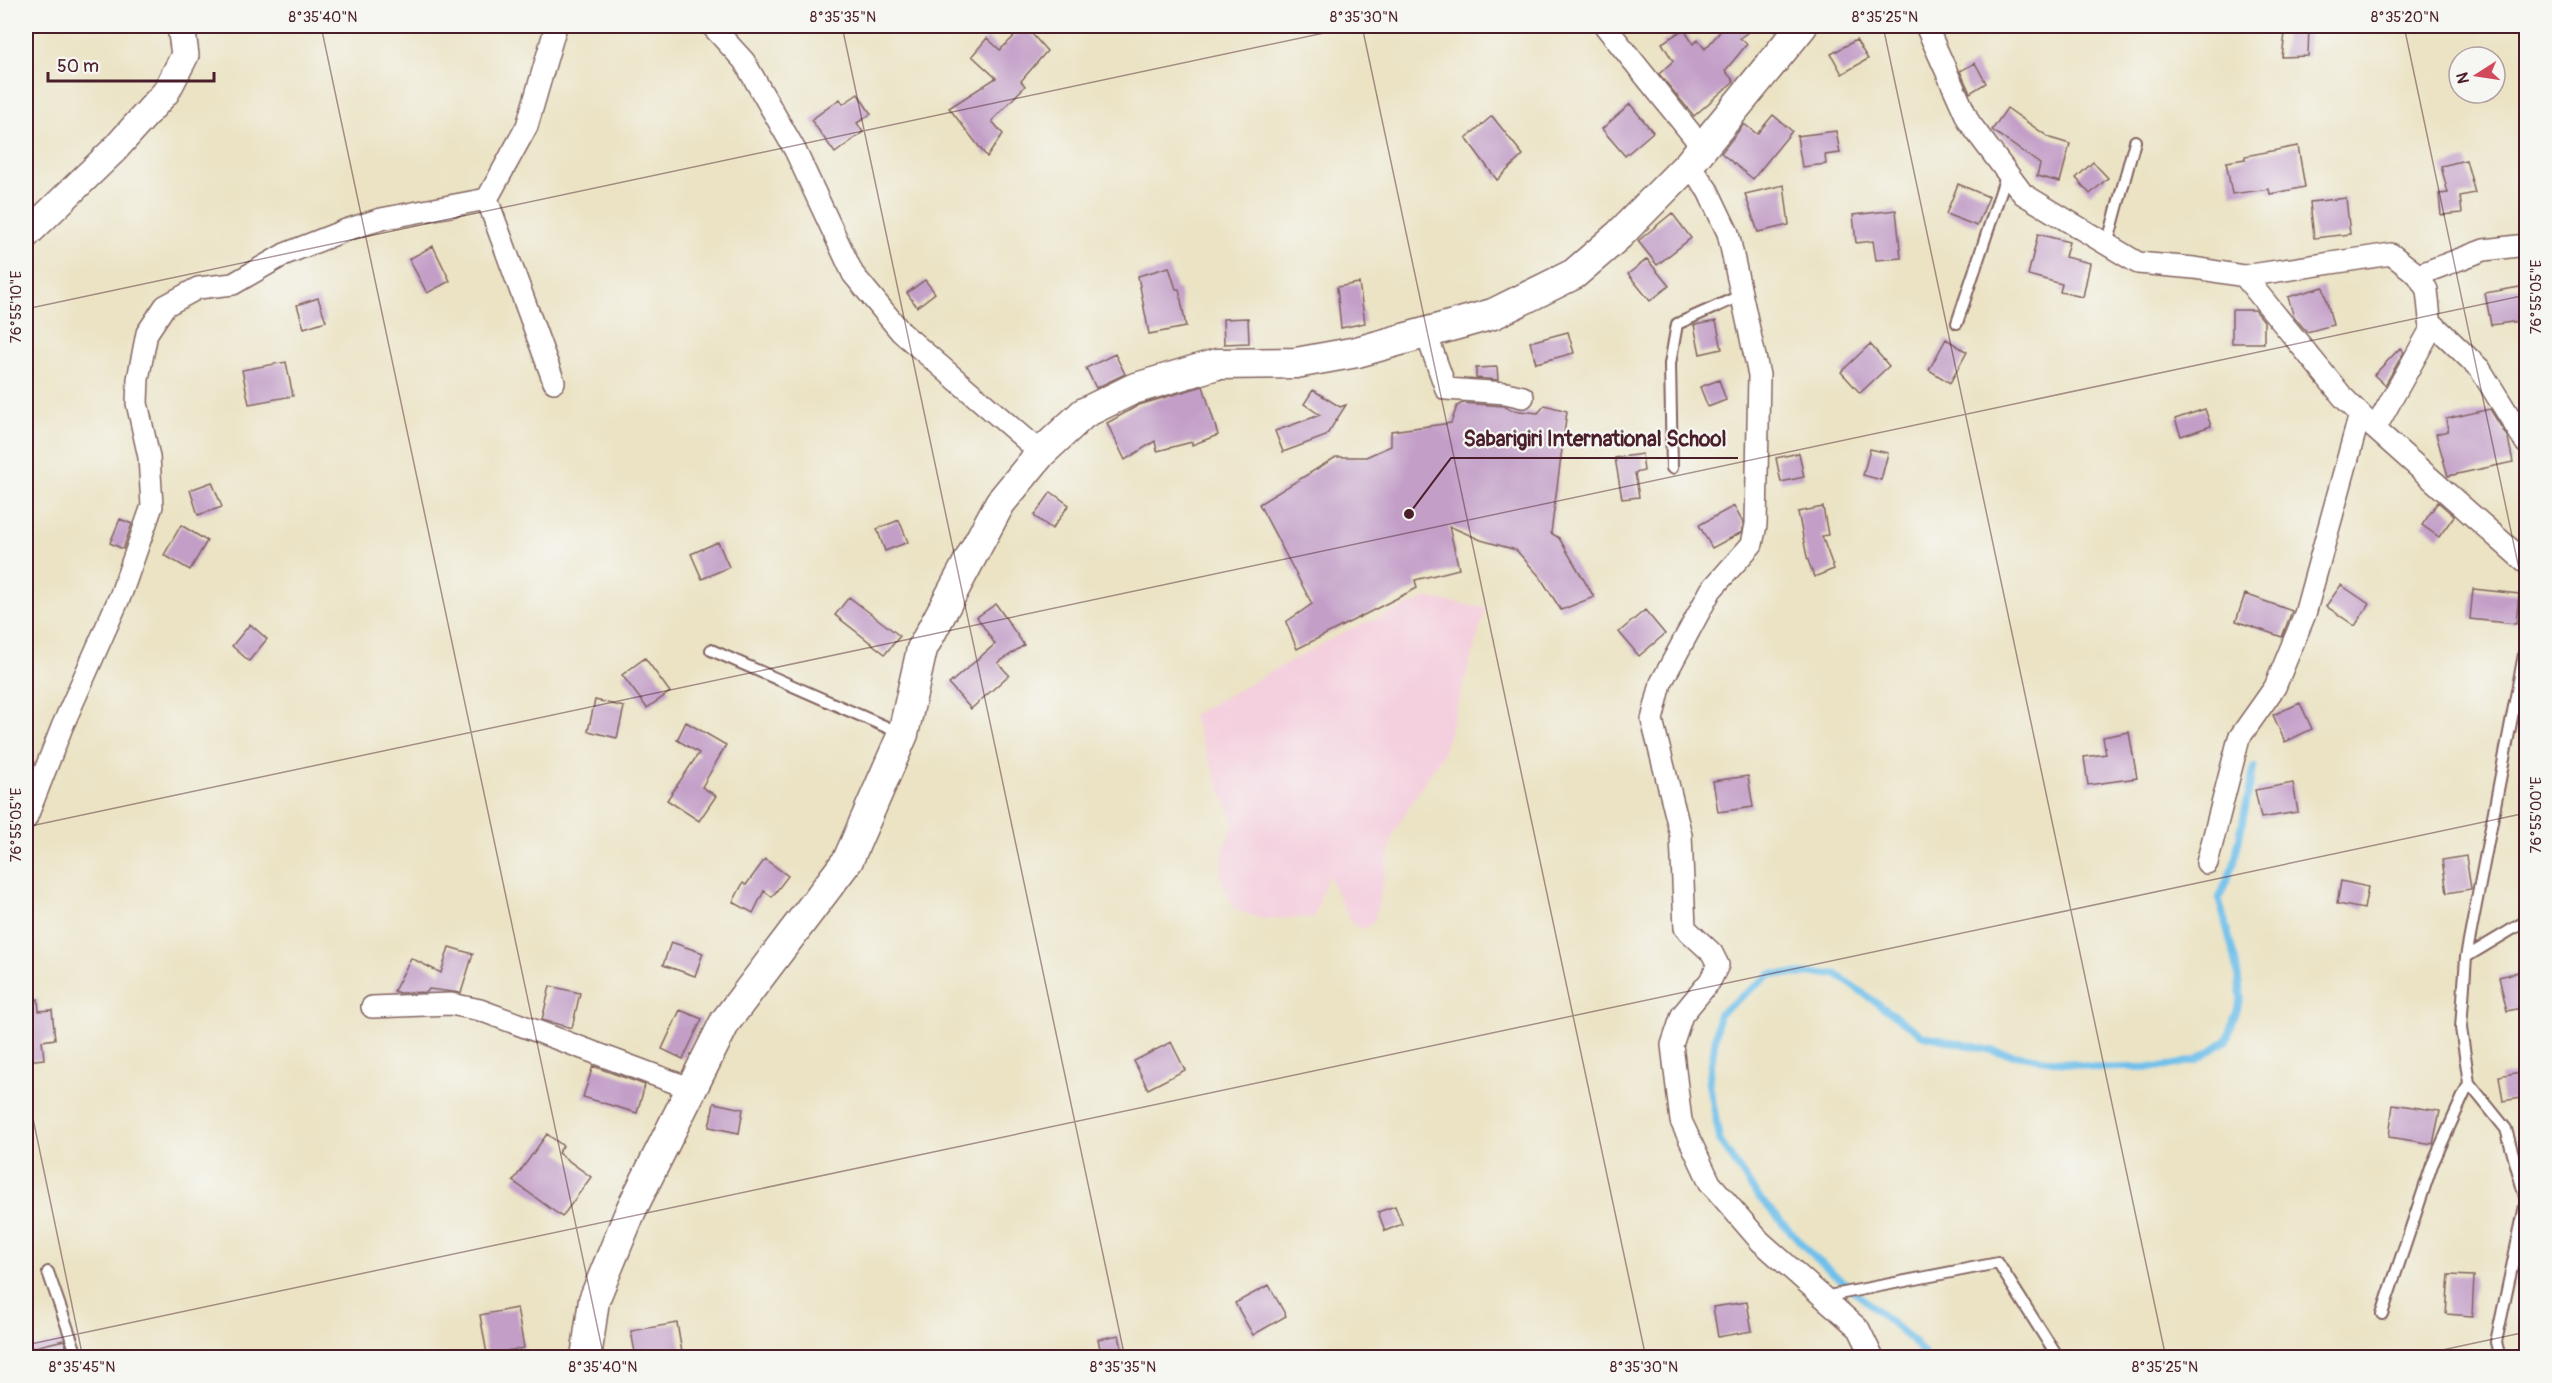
<svg xmlns="http://www.w3.org/2000/svg" width="2552" height="1383" viewBox="0 0 2552 1383" font-family="Pangolin,sans-serif">
	<style>
		.built { fill: #f4cfde }
		.lines { fill: none; stroke-linecap: round; stroke-linejoin: round }
		.stream { stroke: #6fc0eb; stroke-width: 7 }
		.building { fill: #c39fc8 }
		.service-casing { stroke: #826461; stroke-width: 14 }
		.minor-casing { stroke: #826461; stroke-width: 24 }
		.tertiary-casing { stroke: #826461; stroke-width: 30 }
		.secondary-casing { stroke: #826461; stroke-width: 33 }
		.service { stroke: #fff; stroke-width: 10 }
		.minor { stroke: #fff; stroke-width: 21 }
		.tertiary { stroke: #fff; stroke-width: 27 }
		.secondary { stroke: #fff; stroke-width: 30 }
		.ticks { fill: none; stroke: #4a1f2b; stroke-width: 1.5; stroke-opacity: 0.45 }
		.leader { fill: none; stroke: #4a1f2b; stroke-width: 2 }
		.callout-dot { fill: #4a1f2b; stroke: #f6f6f2; stroke-width: 2 }
		.callout-label { font-size: 21px; text-anchor: middle; font-weight: bold; fill: #4a1f2b; stroke: #f6f6f2; stroke-width: 4.5; stroke-linejoin: round; paint-order: stroke }
		.neatline { fill: none; stroke: #4a1f2b; stroke-width: 2 }
		.ticks-label { font-size: 15px; text-anchor: middle; fill: #4a1f2b }
	</style>
	<rect width="100%" height="100%" fill="#f6f6f2"/>
	<filter id="ink" filterUnits="userSpaceOnUse"><feTurbulence type="fractalNoise" baseFrequency=".0167" numOctaves="2"/><feDisplacementMap in="SourceGraphic" scale="12" xChannelSelector="R" yChannelSelector="G"/><feConvolveMatrix kernelMatrix="1 2 1 2 8 2 1 2 1" color-interpolation-filters="sRGB"/></filter>
	<filter id="wash" filterUnits="userSpaceOnUse"><feTurbulence type="fractalNoise" baseFrequency=".008" numOctaves="4" result="noise"/><feDisplacementMap in="SourceGraphic" scale="24" xChannelSelector="R" yChannelSelector="G"/><feGaussianBlur stdDeviation="1.35" result="paint"/><feColorMatrix in="noise" values="0 0 0 0 0 0 0 0 0 0 0 0 0 0 0 0 0 1.4 0 .05"/><feComposite in="paint" operator="in"/></filter>
	<g filter="url(#wash)">
		<rect width="100%" height="100%" fill="#ebe3c4"/>
		<path class="built" d="M1428 598 1486 608 1443 753 1393 833 1375 920 1364 929 1351 923 1328 874 1314 917 1262 919 1234 909 1220 876 1224 847 1234 824 1192 715 1348 630Z"/>
		<g class="lines">
			<path class="stream" d="M1928 1358 1913 1341 1813 1256 1756 1194 1720 1141 1709 1081 1719 1014 1771 974H1836L1922 1035 1998 1052 2100 1068 2164 1067 2197 1060 2227 1040 2241 998 2236 963 2219 899 2234 864 2254 767"/>
		</g>
		<g id="blocks">
			<path class="building" d="M1025 26 1047 51 1021 81 1025 86 992 121 1003 134 987 157 949 108 996 78 972 56 987 38 1000 50Z
				M1725 26H1756L1740 38 1747 44 1725 71 1734 81 1694 116 1659 74 1673 61 1662 43 1684 29 1693 44 1698 40 1705 49Z
				M2286 26H2309L2308 56 2282 57Z
				M1856 40 1868 59 1842 74 1831 54Z
				M1975 63 1986 83 1970 93 1960 71Z
				M858 94 871 114 857 123 863 132 835 153 811 120 840 99 843 104Z
				M1630 104 1653 132 1625 156 1602 129Z
				M2007 108 2050 138 2070 144 2060 182 2037 176 2040 164 1992 130Z
				M1773 115 1792 131 1753 179 1721 153 1744 124 1757 134Z
				M1492 116 1523 155 1497 180 1466 138Z
				M1836 131 1840 153 1825 155 1826 164 1802 167 1797 136Z
				M2298 146 2305 187 2270 194 2269 189 2232 194 2226 162 2245 159V156Z
				M2466 160 2475 193 2460 196 2462 213 2441 215 2439 194 2448 193 2441 166Z
				M2093 162 2108 178 2090 194 2076 178Z
				M1958 184 1989 197 1977 226 1946 214Z
				M1784 185 1789 225 1758 232 1745 194Z
				M2346 198 2350 234 2314 238 2310 202Z
				M1896 210 1901 258 1876 260 1873 241 1856 243 1853 215Z
				M1672 213 1691 238 1657 265 1638 241Z
				M2038 234 2069 242 2065 257 2090 263 2083 297 2060 292 2062 284 2028 275Z
				M433 246 450 281 427 293 409 259Z
				M1647 259 1669 286 1650 301 1628 274Z
				M1169 267 1176 289H1179L1186 327 1149 334 1138 276Z
				M925 280 935 293 917 307 907 293Z
				M1359 283 1365 323 1341 328 1337 287Z
				M2526 286V320L2491 325 2485 293Z
				M2323 287 2333 325 2307 332 2294 317 2288 297Z
				M318 298 326 321 304 328 297 305Z
				M2232 310H2255L2264 321V343H2232Z
				M1248 318 1249 343 1224 344 1223 319Z
				M1716 321 1722 349 1700 354 1694 325Z
				M1568 332 1574 353 1536 363 1530 342Z
				M1946 339 1967 352 1950 383 1929 370Z
				M1870 344 1889 366 1860 393 1841 372Z
				M2400 348 2404 352 2385 385 2374 375Z
				M1115 354 1125 374 1096 388 1086 368Z
				M286 362 293 396 249 404 242 370Z
				M1497 367 1498 380 1476 378V368Z
				M1719 380 1726 400 1708 407 1700 387Z
				M1203 386 1218 435 1192 445V442L1157 451 1155 441 1125 460 1107 423 1139 405Z
				M1313 390 1340 407 1346 405 1326 436 1283 452 1275 431 1320 415 1304 404Z
				M1462 403 1504 406 1511 410 1538 413 1545 405 1567 411 1551 533 1559 538 1594 597 1561 610 1540 577 1516 550 1481 540 1449 526 1459 569 1415 580 1417 588 1297 649 1286 622 1312 604 1259 504 1336 457H1366L1391 446V431L1451 423 1457 406Z
				M2205 409 2211 426 2181 436 2175 419Z
				M2490 409 2508 438 2513 462 2448 476 2436 434 2448 431 2446 419Z
				M1870 449 1888 453 1881 480 1863 475Z
				M1799 453 1804 477 1781 482 1776 458Z
				M1642 454 1644 471 1635 473 1639 497 1622 499 1615 458Z
				M212 482 222 507 198 515 190 490Z
				M1051 492 1069 505 1052 529 1034 516Z
				M2438 502 2454 516 2439 537 2422 525Z
				M1734 506 1743 523 1742 532 1712 548 1699 525Z
				M1823 507 1828 535 1822 536 1834 569 1814 577 1807 557 1798 512Z
				M120 519 132 524 123 549 110 543Z
				M899 520 908 542 885 551 877 529Z
				M181 525 207 541 190 570 164 555Z
				M718 542 729 567 702 579 691 554Z
				M2341 585 2369 604 2355 626 2326 606Z
				M2473 589 2519 594 2516 624 2470 619Z
				M2245 594 2292 611 2282 637 2236 621Z
				M849 597 900 636 885 654 835 615Z
				M996 604 1024 645 998 663 1009 675 971 709 949 684 995 644 977 617Z
				M1645 610 1665 634 1639 656 1619 632Z
				M250 624 267 639 249 661 232 646Z
				M645 658 670 692 647 708 622 675Z
				M595 700 624 707 617 738 588 731Z
				M2300 703 2312 729 2285 742 2273 715Z
				M686 722 726 745 702 787 716 796 699 821 667 800 699 753 677 740Z
				M2129 732 2137 778 2088 785 2084 757 2106 754 2103 737Z
				M1748 776 1753 807 1718 812 1713 781Z
				M2293 783 2298 812 2261 818 2255 790Z
				M2466 856 2471 889 2447 893 2442 860Z
				M765 859 788 876 772 897 764 891 753 913 733 902 743 883 746 885Z
				M2341 881 2368 887 2364 909 2337 904Z
				M671 942 703 953 695 976 663 965Z
				M449 947 473 954 461 993 429 989 427 992 399 993 394 991 411 958 441 973Z
				M2526 970V1007L2507 1011 2499 977Z
				M550 986 580 993 572 1028 542 1020Z
				M38 999 39 1011 52 1010 55 1039 42 1041 44 1059 26 1061V1000Z
				M680 1010 702 1019 683 1059 662 1049Z
				M1171 1042 1185 1070 1148 1089 1134 1061Z
				M593 1066 645 1085 637 1113 583 1097Z
				M2526 1071V1097L2503 1101 2499 1076Z
				M714 1103 743 1109 739 1133 709 1127Z
				M2393 1104 2440 1111 2433 1144 2389 1137Z
				M547 1134 563 1146 558 1153 591 1177 562 1217 513 1181Z
				M1395 1206 1402 1224 1385 1231 1378 1212Z
				M2449 1275 2474 1276 2472 1316 2446 1314Z
				M1269 1285 1286 1316 1253 1335 1235 1303Z
				M1747 1302 1752 1331 1718 1337 1713 1307Z
				M517 1308 524 1348 487 1354 480 1315Z
				M677 1323 683 1358H636L631 1331Z
				M1119 1335 1124 1358H1102L1098 1339Z
				M64 1340 70 1358H26V1349Z"/>
		</g>
	</g>
	<g filter="url(#ink)">
		<use href="#blocks" fill-opacity="0" stroke="#826461" stroke-width="1.5"/>
		<g class="lines">
			<g class="service-casing">
				<path id="service" d="M2107 245 2135 141
					M1957 323 2007 173
					M1672 468 1670 364 1677 324 1742 295
					M711 650 900 733
					M2466 957 2526 921
					M48 1272 78 1358
					M1823 1297 1998 1263 2055 1353
					M2382 1314 2432 1165 2469 1083
					M2500 1358 2496 1342 2526 1201 2506 1129 2469 1083 2461 1028 2466 957 2526 644"/>
			</g>
			<g class="minor-casing">
				<path id="minor" d="M712 26 744 61 795 150 853 274 901 332 1041 453
					M1605 26 1702 147
					M1926 26 1969 122 2023 194 2138 263 2194 268 2244 276 2343 397 2375 429 2526 563
					M1689 164 1708 191 1728 233 1759 375 1756 525 1752 544 1711 590 1661 683 1652 720 1681 835 1685 928 1712 953 1718 965 1710 981 1682 1015 1672 1045 1681 1121 1710 1183 1760 1241 1859 1329 1873 1358
					M487 199 554 382
					M2418 275 2484 250 2526 245
					M2244 276 2391 254 2418 275 2427 290 2431 329 2375 429
					M2430 321 2480 369 2526 443
					M1426 333 1446 389 1506 393 1523 397
					M26 819 62 727 121 594 152 506 149 457 137 403 138 379 147 333 165 306 198 288 233 284 285 254 346 230 381 219 487 199 527 126 556 26
					M2207 863 2239 738 2275 687 2305 614 2360 414
					M372 1007 451 1004 480 1010 692 1089"/>
			</g>
			<g class="tertiary-casing">
				<path id="tertiary" d="M26 235 114 150 166 92 185 55 181 26"/>
			</g>
			<g class="secondary-casing">
				<path id="secondary" d="M586 1358 594 1300 631 1210 725 1022 848 860 903 734 922 649 1000 503 1041 453 1084 413 1133 389 1217 364 1296 363 1357 352 1493 314 1574 274 1619 235 1689 164 1802 26"/>
			</g>
			<use href="#service" class="service"/>
			<use href="#minor" class="minor"/>
			<use href="#tertiary" class="tertiary"/>
			<use href="#secondary" class="secondary"/>
		</g>
	</g>
	<path class="ticks" d="M321 26 604 1358M842 26 1125 1358M1362 26 1646 1358M1883 26 2166 1358M2404 26 2526 602M26 309 1357 26M26 827 2526 295M26 1085 83 1358M26 1345 2526 813M2405 1358 2526 1332"/>
	<path class="leader" d="M1409 514L1451 458H1738"/>
	<circle class="callout-dot" cx="1409" cy="514" r="6"/>
	<g class="callout-label">
		<text x="1595" y="446">Sabarigiri International School</text>
	</g>
	<rect width="2552" height="1383" fill="none" stroke="#f6f6f2" stroke-width="66"/>
	<g transform="translate(2477 75) rotate(258)"><circle r="28" fill="#f6f6f2" stroke="#b1a0a2" stroke-width="1.5"/>
	<path d="M0-4.5L10 22L0 15L-10 22Z" fill="#d1495b"/>
	<text y="-9" font-size="16" font-weight="bold" text-anchor="middle" fill="#4a1f2b">N</text>
	</g>
	<path d="M48 72v9h166v-9" fill="none" stroke="#4a1f2b" stroke-width="3"/>
	<text x="57" y="72" font-size="18" fill="#4a1f2b" stroke="#f6f6f2" stroke-width="4.5" paint-order="stroke">50 m</text>
	<rect x="33" y="33" width="2486" height="1317" class="neatline"/>
	<g class="ticks-label">
		<text x="323" y="22">8°35'40"N</text>
		<text x="843" y="22">8°35'35"N</text>
		<text x="1364" y="22">8°35'30"N</text>
		<text x="1885" y="22">8°35'25"N</text>
		<text x="2405" y="22">8°35'20"N</text>
		<text transform="translate(2536 297) rotate(-90)" y="5">76°55'05"E</text>
		<text transform="translate(16 307) rotate(-90)" y="5">76°55'10"E</text>
		<text transform="translate(2536 815) rotate(-90)" y="5">76°55'00"E</text>
		<text transform="translate(16 825) rotate(-90)" y="5">76°55'05"E</text>
		<text x="82" y="1372">8°35'45"N</text>
		<text x="603" y="1372">8°35'40"N</text>
		<text x="1123" y="1372">8°35'35"N</text>
		<text x="1644" y="1372">8°35'30"N</text>
		<text x="2165" y="1372">8°35'25"N</text>
	</g>
</svg>
